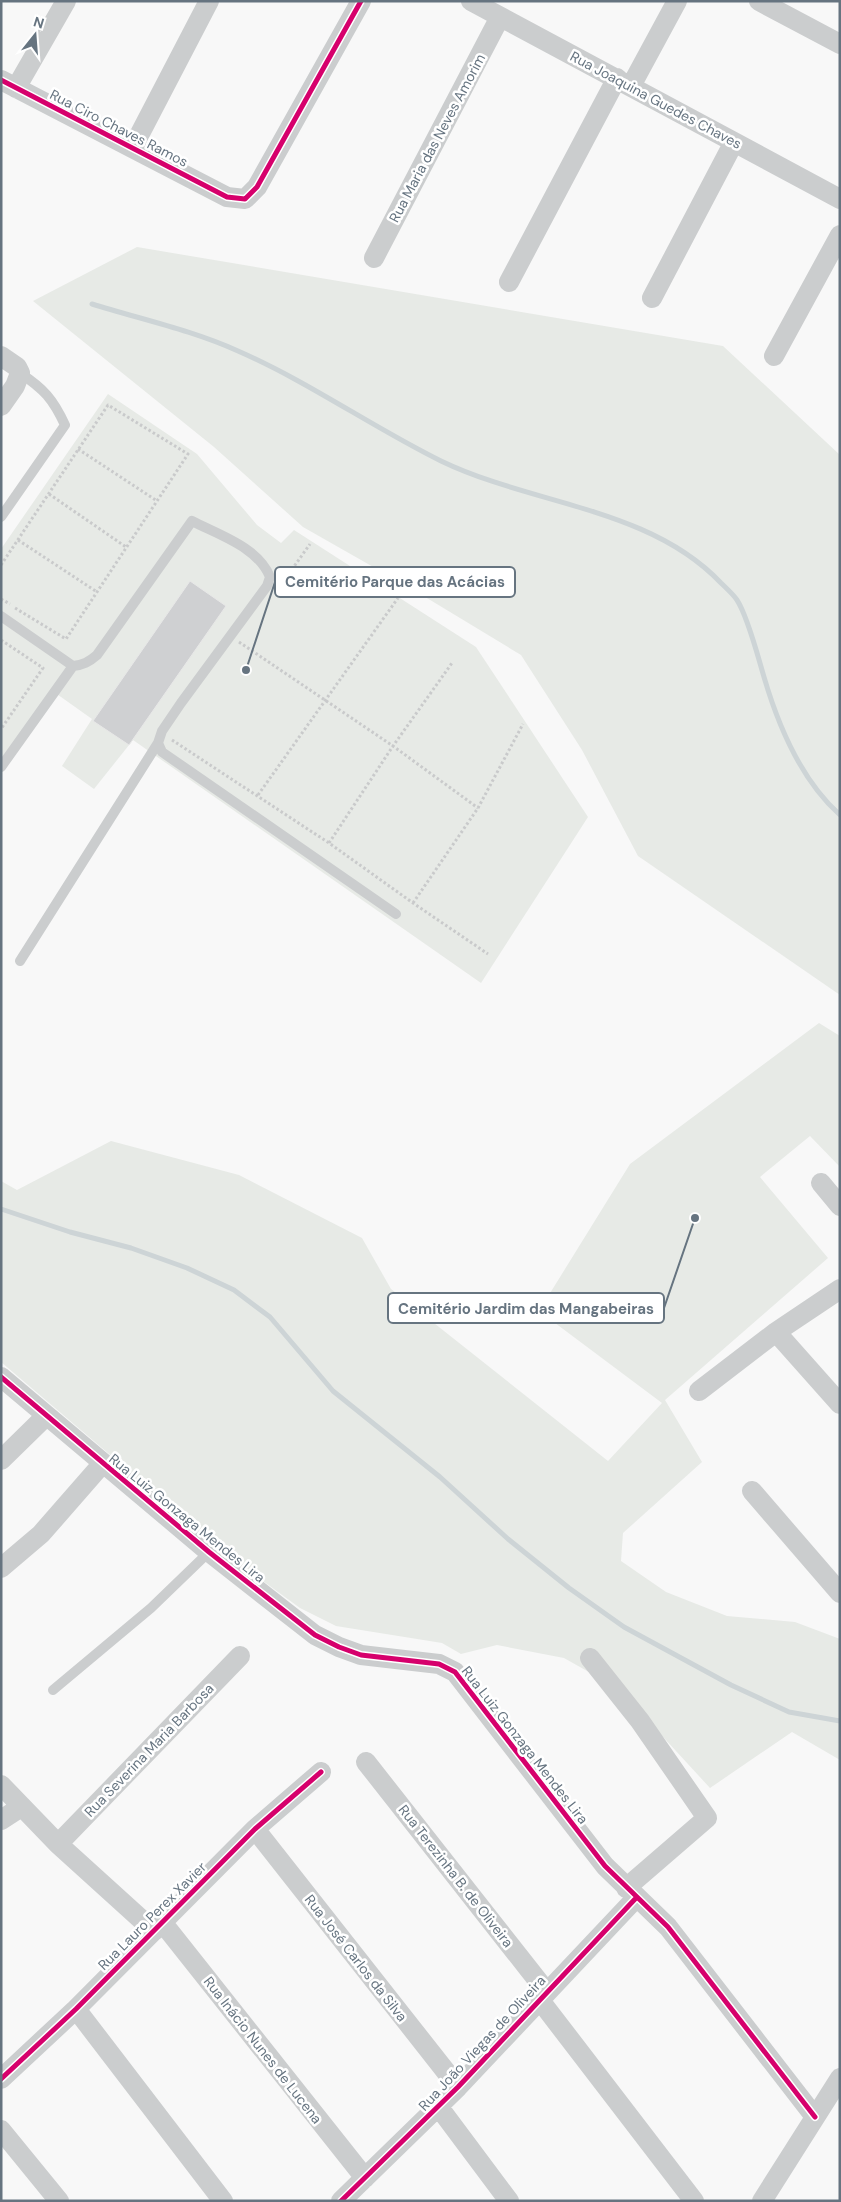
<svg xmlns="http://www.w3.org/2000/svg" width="841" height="2202" viewBox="0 0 841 2202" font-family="'DM Sans',sans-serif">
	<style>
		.green { fill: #e7eae6 }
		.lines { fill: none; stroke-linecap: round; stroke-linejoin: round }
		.stream { stroke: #cdd4d6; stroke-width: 5 }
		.building { fill: #cfd0d2; stroke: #e8e8e8 }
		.path { stroke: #c9cacb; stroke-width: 3; stroke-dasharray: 2.5 2.5; stroke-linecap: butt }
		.service { stroke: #cbcdce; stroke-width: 10 }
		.minor { stroke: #cbcdce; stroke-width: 20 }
		.cycleway-casing { stroke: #fff; stroke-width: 8 }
		.cycleway { stroke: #d6006c; stroke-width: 5 }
		.labels { text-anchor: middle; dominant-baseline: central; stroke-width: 5; stroke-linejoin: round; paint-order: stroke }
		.street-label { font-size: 14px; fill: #667480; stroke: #fff }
		.leader { fill: none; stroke: #667480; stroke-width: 2 }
		.callout-dot { fill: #667480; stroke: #fff; stroke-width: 2 }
		.callout { fill: #fff; stroke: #667480; stroke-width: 2 }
		.callout-label { font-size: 15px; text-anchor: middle; font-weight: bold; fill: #667480 }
	</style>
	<rect width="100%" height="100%" fill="#f8f8f8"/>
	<path class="green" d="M137 247 723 346 840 455V995L638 856 582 750 521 655 412 589 303 527 214 447 33 301Z
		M108 394 197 454 257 525 281 543 294 530 476 647 588 817 481 983 133 740 94 789 62 766 92 719 54 692 1 762V549Z
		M819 1023 840 1036V1167L810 1136 760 1177 828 1258 665 1400 702 1462 623 1533 621 1561 666 1592 727 1616 795 1622 840 1639V1760L792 1732 710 1788 619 1689 564 1658 497 1645 461 1654 442 1643 336 1626 300 1608 230 1557 1 1362V1181L17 1190 111 1141 239 1175 362 1238 391 1289 608 1461 662 1403 539 1311 630 1164Z"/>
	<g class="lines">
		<path class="stream" d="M92 304C140 319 192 330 238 351 309 382 372 427 441 461 532 505 649 507 721 583 726 588 733 594 737 600 748 617 758 657 764 677 778 725 802 781 840 815
			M1 1209 70 1232 131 1248 187 1268 234 1290 270 1317 333 1391 440 1477 508 1539 569 1588 624 1627 731 1685 789 1712 840 1721"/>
	</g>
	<path class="building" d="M190 581 226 606 129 745 93 721Z"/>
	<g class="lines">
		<path class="path" d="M78 449 157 501
			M49 494 126 547
			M18 540 97 592
			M1 565 108 405 188 454 66 639 15 608
			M283 582 310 544
			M1 599 10 604
			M1 640 43 668 1 729
			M239 642 393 746 478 808
			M172 740 329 843 413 903 488 954
			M258 795 398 598
			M329 843 393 746 452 663
			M413 903 478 808 523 724"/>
		<path class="service" d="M1 517 65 425C53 399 44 389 20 373
			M1 616 73 666C83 665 89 662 97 655L192 521C219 535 258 547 270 577L267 586 181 703 162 731 158 743 162 752 396 914
			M1 767 73 666
			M20 961 158 743
			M53 1690 151 1608 209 1552"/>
		<path class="minor" d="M471 1 840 199
			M759 1 840 44
			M1 80 227 197 245 199 257 187 361 1
			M631 86 677 1
			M16 88 66 1
			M133 147 209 1
			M374 258 500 17
			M509 282 617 78
			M652 298 734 142
			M1 356 17 367 20 373 15 386 1 406
			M774 356 840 235
			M821 1183 840 1206
			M776 1332 840 1404
			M1 1377 209 1552 315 1635 339 1647 361 1655 439 1664 455 1672 605 1866 668 1927 815 2117
			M699 1391 776 1332 840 1289
			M1 1460 46 1416
			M752 1491 840 1593
			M1 1568 41 1534 103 1463
			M590 1658 640 1721 707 1818 626 1888
			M366 1762 546 1991
			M1 1785 58 1844 154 1931
			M1 1820 21 1807
			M255 1829 458 2087
			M58 1844 240 1656
			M162 1922 365 2178
			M539 1999 694 2201
			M76 2009 223 2201
			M1 2079 76 2009 255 1829 321 1772
			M438 2106 509 2201
			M1 2130 59 2201
			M341 2201 458 2087 636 1898
			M762 2201 840 2078"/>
		<g class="cycleway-casing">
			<path id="cycleway" d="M1 80 227 197 245 199 257 187 361 1
				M1 1377 209 1552 315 1635 339 1647 361 1655 439 1664 455 1672 605 1866 668 1927 815 2117
				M1 2079 76 2009 255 1829 321 1772
				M341 2201 458 2087 636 1898"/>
		</g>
		<use href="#cycleway" class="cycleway"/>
	</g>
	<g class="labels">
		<g class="street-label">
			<text transform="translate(656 100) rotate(28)">Rua Joaquina Guedes Chaves</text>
			<text transform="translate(119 128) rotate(27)">Rua Ciro Chaves Ramos</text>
			<text transform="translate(437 138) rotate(-62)">Rua Maria das Neves Amorim</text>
			<text transform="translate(187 1518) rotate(39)">Rua Luiz Gonzaga Mendes Lira</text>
			<text transform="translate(525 1745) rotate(52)">Rua Luiz Gonzaga Mendes Lira</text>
			<text transform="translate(149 1750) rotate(-46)">Rua Severina Maria Barbosa</text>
			<text transform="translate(456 1876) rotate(52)">Rua Terezinha B. de Oliveira</text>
			<text transform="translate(152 1916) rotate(-45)">Rua Lauro Perex Xavier</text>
			<text transform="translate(356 1958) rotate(52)">Rua José Carlos da Silva</text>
			<text transform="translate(482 2043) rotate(-47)">Rua João Viegas de Oliveira</text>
			<text transform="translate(263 2050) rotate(52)">Rua Inácio Nunes de Lucena</text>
		</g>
	</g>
	<path class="leader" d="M246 670L275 582M695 1218L664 1308"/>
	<g class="callout-dot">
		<circle cx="246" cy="670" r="5"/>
		<circle cx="695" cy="1218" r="5"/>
	</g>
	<g class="callout">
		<rect x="275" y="567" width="240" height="30" rx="5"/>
		<rect x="388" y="1293" width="276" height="30" rx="5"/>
	</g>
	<g class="callout-label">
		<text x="395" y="587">Cemitério Parque das Acácias</text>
		<text x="526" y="1314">Cemitério Jardim das Mangabeiras</text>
	</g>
	<rect width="841" height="2202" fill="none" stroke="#667480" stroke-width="5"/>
	<g transform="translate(35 35) rotate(17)" stroke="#ffffff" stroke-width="4" paint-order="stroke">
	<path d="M0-4L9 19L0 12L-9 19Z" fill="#667480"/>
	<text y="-8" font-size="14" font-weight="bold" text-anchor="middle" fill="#667480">N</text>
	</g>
</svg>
